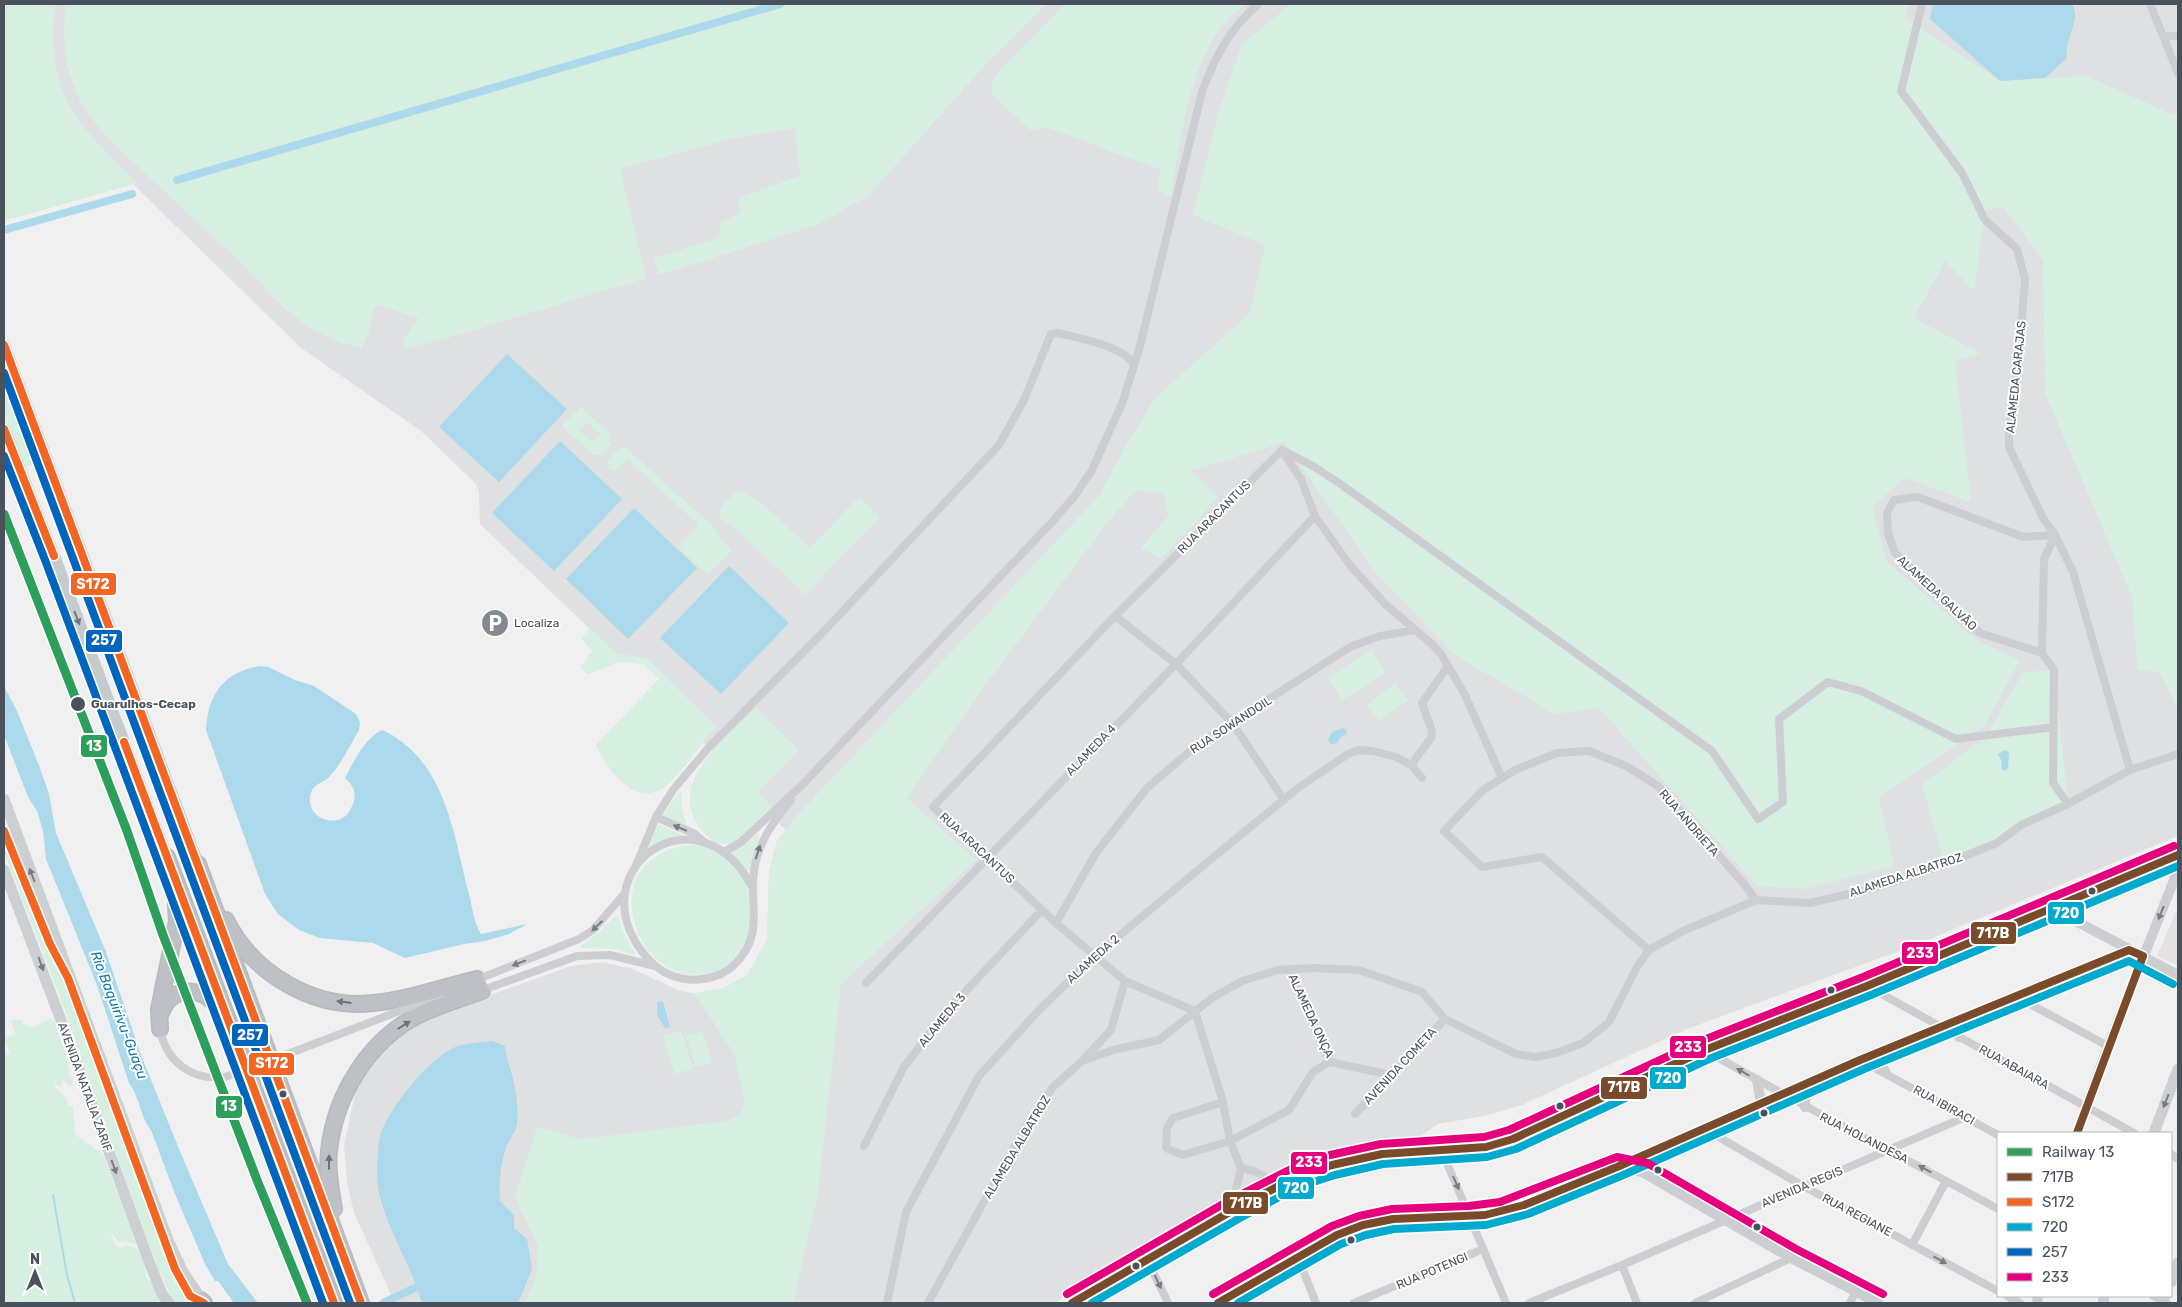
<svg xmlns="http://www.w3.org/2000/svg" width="2182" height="1307" viewBox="0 0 2182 1307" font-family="Rubik,sans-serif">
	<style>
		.education { fill: #e3e1e2 }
		.airport { fill: #dee0e2 }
		.green { fill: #d6efe1; fill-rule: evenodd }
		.water { fill: #acd9eb }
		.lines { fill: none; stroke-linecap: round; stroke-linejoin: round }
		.stream { stroke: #acd9eb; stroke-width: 2 }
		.canal { stroke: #acd9eb; stroke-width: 8 }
		.motorway-casing { stroke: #b6b9bf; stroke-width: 18 }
		.minor { stroke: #ccced1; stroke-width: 8 }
		.tertiary { stroke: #ccced1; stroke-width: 10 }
		.secondary { stroke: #cdd0d2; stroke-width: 11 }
		.primary { stroke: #c8cbce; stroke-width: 12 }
		.motorway { stroke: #bdc1c6; stroke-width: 15 }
		.minor-bridge { stroke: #ccced1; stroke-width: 8 }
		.bus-1-casing { stroke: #fff; stroke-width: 11 }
		.bus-2-casing { stroke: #fff; stroke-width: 11 }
		.bus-3-casing { stroke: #fff; stroke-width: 11 }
		.bus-4-casing { stroke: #fff; stroke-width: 11 }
		.bus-5-casing { stroke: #fff; stroke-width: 11 }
		.bus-1 { stroke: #7a4b2a; stroke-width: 8 }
		.bus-2 { stroke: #f26522; stroke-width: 8 }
		.bus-3 { stroke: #00a9ce; stroke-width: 8 }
		.bus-4 { stroke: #0065bd; stroke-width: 8 }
		.bus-5 { stroke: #e5007d; stroke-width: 8 }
		.rail-1-casing { stroke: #fff; stroke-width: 12 }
		.rail-1 { stroke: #2ca05a; stroke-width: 9 }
		.oneway { fill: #6e767e }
		.oneway2 { fill: #767d85 }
		.oneway3 { fill: #777d85 }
		.oneway4 { fill: #6b737c }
		.stop-dot { fill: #48515c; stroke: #fff; stroke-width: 2 }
		.labels { text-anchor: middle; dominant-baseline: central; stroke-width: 4; stroke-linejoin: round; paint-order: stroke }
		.street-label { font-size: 12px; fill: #48515c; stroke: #fff }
		.poi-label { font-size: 12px; fill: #48515c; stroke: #fff; text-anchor: start }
		.stop-label { font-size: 12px; font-weight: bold; fill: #48515c; stroke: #fff; text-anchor: start }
		.water-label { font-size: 14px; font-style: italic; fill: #117ba6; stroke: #fff }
		.line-badge { stroke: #fff; stroke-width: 2 }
		.badge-label { font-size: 14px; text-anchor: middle; font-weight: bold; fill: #fff }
	</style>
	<rect width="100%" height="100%" fill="#f1f0f0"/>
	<path class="education" d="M2178 907V966L2157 956Z"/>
	<path class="airport" d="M45 4H2178V836L1918 944 1687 1029 1522 1105 1484 1116 1438 1124 1415 1140 1371 1146 1337 1152 1316 1159 1294 1168 1235 1201 1054 1303H395L354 1213 347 1182 344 1145 359 1076 385 1046 416 1022 571 966 603 962 633 969 680 991 694 993 766 988 769 872 777 841 786 830 766 812 737 841 722 844 713 841 702 831 694 818 690 806 691 788 698 771 712 751 703 742 716 727 647 659 616 654 480 524 479 491 475 483 421 431 301 348 134 185 96 151 55 135Z"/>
	<path class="green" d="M4 4H55C45 93 77 125 137 183L4 221Z
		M65 4H1047L986 64 868 196 817 225 659 275 654 258 719 238 720 223 741 213 738 198 800 176 795 128 734 138 620 169 646 278 448 338 404 349C402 331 415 331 418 318L379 305 374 306 369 332 361 348 341 343 312 329 285 309 238 260 103 134 80 101 67 67 64 37Z
		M1065 4H1245C1240 9 1233 13 1228 19 1189 63 1180 141 1171 197 1152 191 1158 185 1161 170L1049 128 1030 130 993 95 991 85 997 74Z
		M1291 4H1908L1905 18 2000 81 2086 76 2174 115 2178 112V711L2160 672 2138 670 2132 597 2045 393 2043 260 2003 207 1985 211 1974 291 1945 261 1914 318 1980 353 1955 361 1971 502 1905 478 1872 507 1887 562 1979 642 2020 660 1984 726 1879 797 1894 866 1805 889 1757 886 1599 708 1555 714 1456 656 1379 577 1284 442 1191 471 1218 498 1161 559 1141 548 1169 515 1163 493 1136 490 1107 523 977 696 907 798 976 860 841 984 818 1193 793 1303H525L537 1275 538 1247 515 1197 537 1127 581 1139 727 1121 741 1114 745 1105 735 1055 694 993 723 988 747 975 767 939 769 872 777 841 800 812 1099 496 1129 440 1156 397 1250 313 1265 245 1193 215 1217 118 1242 44Z
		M4 368 34 465 23 467 4 412Z
		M581 407 610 434 608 441 611 444 601 455H593L562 426ZM587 422 600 434 592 442 579 430Z
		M621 447 626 448 715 528 720 538 732 550 708 575 678 547 699 525 627 459 616 471H612L607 465V461Z
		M741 491 764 505 810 548 859 497 880 517 805 595 730 523C706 520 729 494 741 491Z
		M590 628 616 653 647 659 716 727C707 738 698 749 690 760 671 783 651 809 622 782 610 771 603 760 596 745L659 679 643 664 619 662 588 674 581 667 592 651 581 638Z
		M1371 650 1386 673 1342 700 1328 677Z
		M2054 670 2068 804 1945 865 1922 785 1986 736 2023 672Z
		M1395 683 1408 700 1379 721 1367 705Z
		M756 708 799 750 758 792 772 807 737 841C724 848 716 843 706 834 699 828 695 820 692 811 680 771 731 733 756 708Z
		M679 792 682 793 681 804 687 827 662 816Z
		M660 825 683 835V837L662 841 649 848 647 847 657 826Z
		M757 834 759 836 750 870H746L733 854V851Z
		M4 837 54 961 67 983 174 1274 193 1303H176L170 1294 155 1261 60 997 4 851Z
		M691 845C700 846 708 847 716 851 724 855 730 862 735 869 742 878 748 885 750 896 758 929 740 969 705 974 632 986 591 855 691 845Z
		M615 916H618L625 936 635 953 634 955 616 949 582 948 580 946 599 932Z
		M50 1019 55 1022 67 1058 69 1073 74 1083 70 1086 63 1079 62 1086 59 1087 55 1084V1087L66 1098 68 1105 73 1107 75 1134 96 1150H99L104 1156 137 1245 125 1241 118 1242 111 1232 114 1244 119 1248 127 1245 137 1249 144 1264 146 1277 152 1283 159 1303H4V1056L10 1053 4 1038 15 1034 11 1021 12 1020H21L23 1024 29 1025 30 1028 34 1027Z
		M681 1030 693 1069 675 1074 663 1036Z
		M702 1031 712 1062 696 1067 686 1036Z"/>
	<path class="water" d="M1933 4H2072C2082 21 2063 40 2067 58L2045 78 2000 81 1930 19Z
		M507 354 567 409 499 482 439 427Z
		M560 441 622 499 554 571 492 513Z
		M634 508 697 568 628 639 566 579Z
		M729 566 789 623 721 694 660 638Z
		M260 666 268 667 295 680 314 686 356 714 360 722 359 730C350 745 342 763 330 776 323 784 312 783 310 797 307 819 338 829 349 812 357 799 357 788 345 778 354 761 364 739 382 730 390 733 395 737 402 742 448 776 455 842 469 894 472 906 474 923 481 934L527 924 509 934 485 941 464 944 405 958 373 943 320 938 299 930 278 914 265 894 206 730C208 695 223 672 260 666Z
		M4 686 17 711 40 768 49 794 56 833 106 952 141 1055 179 1149 228 1264 258 1303H234L218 1281H215L205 1264 175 1194 151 1130C140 1117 140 1097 129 1083L97 985 46 859 43 831 37 811 28 797 4 735Z
		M1343 728 1347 730 1346 734 1341 737 1337 743 1331 744 1328 740 1332 732Z
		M2004 750 2009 752 2008 768 2005 771 2001 769 2002 762 1998 754Z
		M663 1001 670 1027 665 1028 657 1015V1002Z
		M492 1041 505 1046C505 1054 508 1060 510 1068 515 1085 519 1105 517 1122 517 1130 511 1137 508 1143 500 1161 499 1182 500 1201L514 1215V1228L527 1239 532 1269 518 1303H422C412 1266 388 1232 379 1193 376 1181 377 1145 381 1133 391 1106 426 1063 451 1049 462 1043 480 1043 492 1041Z"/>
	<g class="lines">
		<path class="stream" d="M53 1195 67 1275 75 1303"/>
		<path class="canal" d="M177 180 780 4
			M4 230 132 194
			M383 1303 417 1287"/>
		<g class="motorway-casing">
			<path id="motorway" d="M167 857 334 1303
				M198 864 361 1303
				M226 920C252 973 314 1010 373 1003 408 1000 443 987 477 979
				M161 1013C173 982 208 987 222 1013
				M160 1029 159 1009 177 921 175 890
				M334 1209C331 1190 327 1171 329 1151 335 1095 369 1039 421 1014 440 1005 462 998 482 991
				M201 1300 204 1303"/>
		</g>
		<path class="minor" d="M1922 4 1901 91 1962 173 1985 220 2017 249 2025 279 2017 381 2009 429V447L2043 518 2055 535 2073 572 2130 770
			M2150 4 2178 73
			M2164 36H2178
			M1282 450 1313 466 1339 483 1712 751 1758 819 1783 802 1779 719 1828 682 1861 691 1956 739 2054 727
			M1283 452 1301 479 1315 516 1349 564 1385 604 1433 645 1441 654 1464 693 1502 778
			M1115 616 1176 664 1233 724 1284 800
			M2042 653 2044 559 2055 535 2023 537 1918 497 1894 500 1887 513 1888 533 1895 553 1980 633 2042 653 2054 670 2053 783 2068 804
			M1411 765 1431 738 1432 731 1422 703 1448 666
			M656 817 695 834 703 841
			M724 852 741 842 803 784 1052 522 1074 497 1092 470 1123 401 1140 346 1202 92C1215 56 1230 29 1258 4
			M635 868 656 817 673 790 709 747 827 628 999 445 1024 400 1051 334 1058 333C1079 338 1124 346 1134 365
			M752 887C701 789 589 861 635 941 644 956 656 970 673 976 693 983 718 980 734 965 767 934 747 902 755 865 760 839 775 820 791 800
			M1056 923 1096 853 1147 788 1197 745 1350 647 1380 636 1415 630
			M1649 950 1542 857 1482 867 1444 831 1483 790 1515 770 1557 753 1589 751 1626 766 1658 786 1744 884 1756 900
			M1289 969 1329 1062 1392 1075
			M476 980 579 939 593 930 625 893
			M866 983 1176 664 1315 516
			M1867 986 2134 1133
			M480 991 577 956 610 955 655 966
			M2015 996 2108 1046
			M160 1029C166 1062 192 1081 225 1077
			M301 1049 441 995
			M1705 1050C1801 1106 1901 1156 1998 1209
			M1880 1052V1062L1887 1073
			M1083 1060 1111 1030 1125 981
			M1860 1060 1998 1135
			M1223 1102 1173 1118 1167 1128 1166 1148 1183 1155 1230 1141 1289 1110 1313 1072 1329 1062
			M1355 1114 1445 1019
			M1703 1128 1805 1187 1998 1291
			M864 1146 904 1067 946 1012 1042 910
			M1441 1149 1506 1303
			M2171 1154 2178 1159
			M1241 1168 1254 1171 1279 1184
			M1235 1209 1236 1190 1241 1168 1230 1141 1223 1102 1195 1011 1125 981 1056 923 933 807 1115 616 1282 450
			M1912 1245 1946 1181
			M1298 1258 1316 1303
			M1148 1261 1168 1303
			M1622 1265 1637 1303
			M1237 1293 1242 1303
			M2007 1296 2020 1303
			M2153 1296 2167 1303
			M887 1303 906 1212 979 1076 1040 1009 1096 955 1210 860 1298 788 1348 754 1359 750 1373 751 1396 757 1411 765 1422 778
			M928 1303 1023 1131 1053 1087 1082 1061 1113 1050 1159 1040 1212 998 1242 981 1278 970 1314 968 1359 970 1422 992 1445 1019 1516 1054 1536 1057 1556 1053 1583 1043 1609 1022 1637 967 1649 950 1683 931 1756 900 1810 903 1875 888 1935 868 1997 843 2021 825 2068 804 2130 770 2178 754
			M1354 1303 1483 1249
			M1529 1303 1622 1265 1965 1117
			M1695 1303 1791 1258
			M1850 1303 1856 1291"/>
		<path class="tertiary" d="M2053 909 2178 975
			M1956 1020V1029L1959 1037
			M1757 1080 1761 1103
			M1805 1107 1806 1083
			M2077 1133 2108 1046 2178 870
			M1617 1167 1642 1172 1791 1258 1878 1303
			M1218 1303 1337 1235 1363 1225 1393 1219 1485 1215 1524 1205 1617 1167 1860 1060 2129 950
			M2037 1303 2038 1296"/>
		<path class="secondary" d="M4 799 168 1240 183 1272 204 1303
			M4 870 70 1044 148 1259 162 1294 169 1303
			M2154 1133 2178 1069
			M2171 1282 2178 1263
			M1072 1303 1235 1209 1294 1178 1332 1165 1382 1154 1486 1147 1513 1139 1705 1050 1867 986 2178 855
			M2103 1303 2104 1296
			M2163 1303 2165 1296"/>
		<path class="primary" d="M4 345 198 864
			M4 429 54 556 167 857"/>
		<use href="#motorway" class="motorway"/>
		<path class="minor-bridge" d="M225 1077 301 1049"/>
		<g class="bus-1-casing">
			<path id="bus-1" d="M1072 1303 1235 1209 1294 1178 1332 1165 1382 1154 1486 1147 1513 1139 1705 1050 1867 986 2178 855
				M1218 1303 1337 1235 1363 1225 1393 1219 1485 1215 1524 1205 1617 1167 1860 1060 2129 950 2143 956 2077 1133"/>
		</g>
		<g class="bus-2-casing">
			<path id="bus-2" d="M4 345 361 1303
				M4 429 54 556
				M124 742 334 1303
				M4 831 50 944 68 978 175 1269 190 1296 204 1303"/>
		</g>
		<g class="bus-3-casing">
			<path id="bus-3" d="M1092 1303 1240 1218 1298 1187 1335 1175 1383 1164 1487 1157 1516 1149 1709 1059 1871 995 2178 866
				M1238 1303 1341 1244 1366 1235 1394 1229 1486 1225 1528 1214 1621 1176 1864 1069 2129 961 2173 984"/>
		</g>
		<g class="bus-4-casing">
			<path id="bus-4" d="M4 373 350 1303
				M4 456 45 560 323 1303"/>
		</g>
		<g class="bus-5-casing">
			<path id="bus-5" d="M1067 1294 1230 1200 1291 1169 1330 1155 1381 1144 1484 1137 1509 1130 1701 1041 1863 977 2174 846
				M1213 1294 1332 1226 1359 1216 1392 1209 1469 1206 1500 1202 1617 1157 1647 1163 1796 1249 1883 1294"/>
		</g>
		<use href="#bus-1" class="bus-1"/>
		<use href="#bus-2" class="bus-2"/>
		<use href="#bus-3" class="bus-3"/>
		<use href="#bus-4" class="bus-4"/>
		<use href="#bus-5" class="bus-5"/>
		<g class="rail-1-casing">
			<path id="rail-1" d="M4 514 127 831 163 935 257 1180 307 1303"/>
		</g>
		<use href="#rail-1" class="rail-1"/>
	</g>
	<defs><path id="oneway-solid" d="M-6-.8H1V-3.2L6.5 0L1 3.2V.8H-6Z" transform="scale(1.25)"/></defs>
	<use class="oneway" href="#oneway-solid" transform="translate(77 618) rotate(69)"/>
	<g class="oneway2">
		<use href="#oneway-solid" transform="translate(680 828) rotate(-157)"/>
		<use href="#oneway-solid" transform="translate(758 852) rotate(-72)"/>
		<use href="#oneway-solid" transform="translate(2161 913) rotate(112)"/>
		<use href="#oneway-solid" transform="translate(597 926) rotate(136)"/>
		<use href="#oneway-solid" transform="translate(519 963) rotate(159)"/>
		<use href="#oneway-solid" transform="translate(1743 1072) rotate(-150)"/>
		<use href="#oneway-solid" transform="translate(1925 1169) rotate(-151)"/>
		<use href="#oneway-solid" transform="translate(1456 1183) rotate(67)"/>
		<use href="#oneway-solid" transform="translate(1940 1260) rotate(29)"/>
		<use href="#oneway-solid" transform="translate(1158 1282) rotate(64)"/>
	</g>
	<g class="oneway3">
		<use href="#oneway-solid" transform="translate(32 875) rotate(-111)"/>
		<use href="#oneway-solid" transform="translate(41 964) rotate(70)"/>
		<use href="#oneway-solid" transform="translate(2166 1101) rotate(111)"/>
		<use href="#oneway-solid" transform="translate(114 1167) rotate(70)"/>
	</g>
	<g class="oneway4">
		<use href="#oneway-solid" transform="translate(344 1002) rotate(-173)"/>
		<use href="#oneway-solid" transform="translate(404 1025) rotate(-32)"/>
		<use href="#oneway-solid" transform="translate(329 1162) rotate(-90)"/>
	</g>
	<defs>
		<g id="parking-disc" transform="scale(1.4375)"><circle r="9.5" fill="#838990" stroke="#fff"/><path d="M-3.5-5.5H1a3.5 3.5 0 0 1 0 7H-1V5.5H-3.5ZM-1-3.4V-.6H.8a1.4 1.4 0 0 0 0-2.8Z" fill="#fff"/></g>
	</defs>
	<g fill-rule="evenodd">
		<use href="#parking-disc" x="495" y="623"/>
	</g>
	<g class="stop-dot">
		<circle cx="78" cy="704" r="8"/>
		<circle cx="2092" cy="891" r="4.5"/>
		<circle cx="1831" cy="990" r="4.5"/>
		<circle cx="283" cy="1094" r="4.5"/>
		<circle cx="1560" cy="1106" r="4.5"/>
		<circle cx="1764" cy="1113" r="4.5"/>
		<circle cx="1658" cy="1170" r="4.5"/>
		<circle cx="1757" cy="1227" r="4.5"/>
		<circle cx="1351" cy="1240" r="4.5"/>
		<circle cx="1136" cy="1266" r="4.5"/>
	</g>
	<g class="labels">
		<g class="street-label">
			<text transform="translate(2016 377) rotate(-84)">ALAMEDA CARAJAS</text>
			<text transform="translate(1214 517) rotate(-45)">RUA ARACANTUS</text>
			<text transform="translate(1937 593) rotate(43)">ALAMEDA GALVÃO</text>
			<text transform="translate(1231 725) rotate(-33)">RUA SOWANDOIL</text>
			<text transform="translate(1091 750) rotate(-46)">ALAMEDA 4</text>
			<text transform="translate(1689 823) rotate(49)">RUA ANDRIETA</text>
			<text transform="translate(977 848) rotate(43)">RUA ARACANTUS</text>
			<text transform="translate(1906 875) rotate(-18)">ALAMEDA ALBATROZ</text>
			<text transform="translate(1093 959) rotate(-42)">ALAMEDA 2</text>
			<text transform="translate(1311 1016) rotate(65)">ALAMEDA ONÇA</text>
			<text transform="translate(942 1020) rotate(-50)">ALAMEDA 3</text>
			<text transform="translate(1400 1066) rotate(-47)">AVENIDA COMETA</text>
			<text transform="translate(2014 1067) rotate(29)">RUA ABAIARA</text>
			<text transform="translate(85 1087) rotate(70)">AVENIDA NATALIA ZARIF</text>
			<text transform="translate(1944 1105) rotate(29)">RUA IBIRACI</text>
			<text transform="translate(1864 1138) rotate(27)">RUA HOLANDESA</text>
			<text transform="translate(1017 1147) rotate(-59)">ALAMEDA ALBATROZ</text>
			<text transform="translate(1802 1187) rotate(-23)">AVENIDA REGIS</text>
			<text transform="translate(1857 1215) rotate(28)">RUA REGIANE</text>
			<text transform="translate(1432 1271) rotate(-23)">RUA POTENGI</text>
		</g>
		<g class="poi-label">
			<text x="514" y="623">Localiza</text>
		</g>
		<g class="stop-label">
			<text x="91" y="704">Guarulhos-Cecap</text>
		</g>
		<g class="water-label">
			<text transform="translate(119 1015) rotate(69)">Rio Baquirivu-Guaçu</text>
		</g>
	</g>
	<g class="line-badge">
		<rect x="70" y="572" width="47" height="24" rx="5" fill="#f26522"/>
		<rect x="85" y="629" width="38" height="24" rx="5" fill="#0065bd"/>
		<rect x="80" y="734" width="28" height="24" rx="5" fill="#2ca05a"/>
		<rect x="2047" y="901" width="38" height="24" rx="5" fill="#00a9ce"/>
		<rect x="1970" y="921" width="47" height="24" rx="5" fill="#7a4b2a"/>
		<rect x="1901" y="941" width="38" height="24" rx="5" fill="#e5007d"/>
		<rect x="231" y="1023" width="38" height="24" rx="5" fill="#0065bd"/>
		<rect x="1669" y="1035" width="38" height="24" rx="5" fill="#e5007d"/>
		<rect x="248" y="1052" width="47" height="24" rx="5" fill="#f26522"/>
		<rect x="1649" y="1066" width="38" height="24" rx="5" fill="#00a9ce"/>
		<rect x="1600" y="1076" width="48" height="24" rx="5" fill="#7a4b2a"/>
		<rect x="215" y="1095" width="28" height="24" rx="5" fill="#2ca05a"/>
		<rect x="1290" y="1151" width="38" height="24" rx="5" fill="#e5007d"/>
		<rect x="1277" y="1176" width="38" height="24" rx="5" fill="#00a9ce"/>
		<rect x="1222" y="1191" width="47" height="24" rx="5" fill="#7a4b2a"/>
	</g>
	<g class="badge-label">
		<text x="93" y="589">S172</text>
		<text x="104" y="645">257</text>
		<text x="94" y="751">13</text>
		<text x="2066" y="918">720</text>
		<text x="1993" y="938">717B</text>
		<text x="1920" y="958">233</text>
		<text x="250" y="1040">257</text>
		<text x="1688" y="1052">233</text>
		<text x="272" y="1068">S172</text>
		<text x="1668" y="1083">720</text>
		<text x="1624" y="1092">717B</text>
		<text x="229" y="1111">13</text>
		<text x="1309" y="1167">233</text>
		<text x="1296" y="1193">720</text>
		<text x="1246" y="1208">717B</text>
	</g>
	<rect width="2182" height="1307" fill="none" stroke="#48515c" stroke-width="10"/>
	<rect x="1997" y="1132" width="175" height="165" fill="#ffffff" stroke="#b6b9be"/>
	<rect x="2007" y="1148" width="25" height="8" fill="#2ca05a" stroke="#b6b9be"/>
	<text x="2042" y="1157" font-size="15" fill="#48515c">Railway 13</text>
	<rect x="2007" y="1173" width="25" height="8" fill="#7a4b2a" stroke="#b6b9be"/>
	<text x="2042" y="1182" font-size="15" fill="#48515c">717B</text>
	<rect x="2007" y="1198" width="25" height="8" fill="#f26522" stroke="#b6b9be"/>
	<text x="2042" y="1207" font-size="15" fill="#48515c">S172</text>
	<rect x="2007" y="1223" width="25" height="8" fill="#00a9ce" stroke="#b6b9be"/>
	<text x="2042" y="1232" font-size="15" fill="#48515c">720</text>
	<rect x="2007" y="1248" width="25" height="8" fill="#0065bd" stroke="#b6b9be"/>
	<text x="2042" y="1257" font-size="15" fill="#48515c">257</text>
	<rect x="2007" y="1273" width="25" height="8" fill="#e5007d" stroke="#b6b9be"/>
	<text x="2042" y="1282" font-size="15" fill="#48515c">233</text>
	<g transform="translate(35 1272)" stroke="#ffffff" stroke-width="4" paint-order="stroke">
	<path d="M0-4L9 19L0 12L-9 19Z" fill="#48515c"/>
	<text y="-8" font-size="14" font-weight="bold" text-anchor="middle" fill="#48515c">N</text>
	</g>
</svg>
